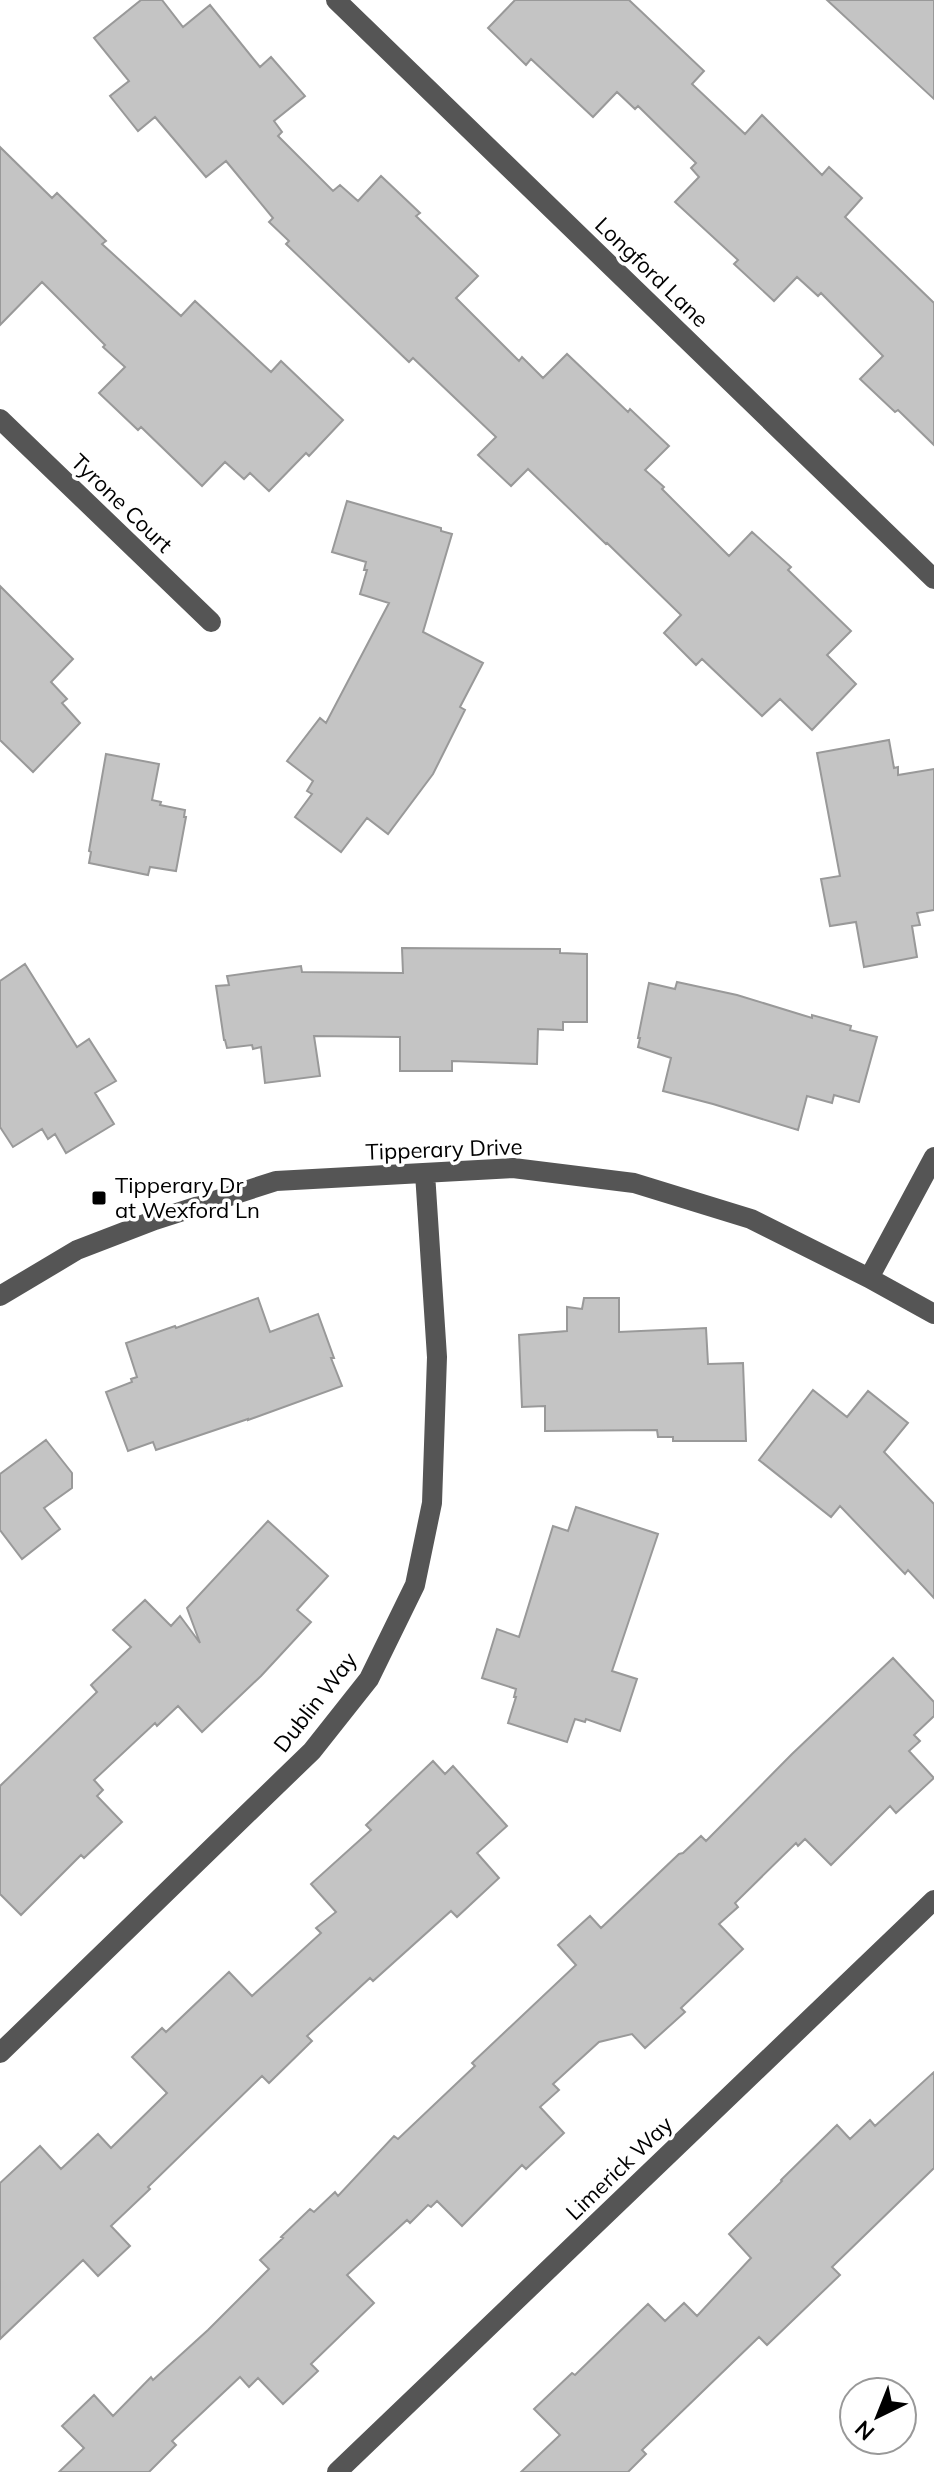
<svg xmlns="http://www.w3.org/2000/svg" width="934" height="2472" viewBox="0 0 934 2472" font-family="Mulish,sans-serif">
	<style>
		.building { fill: #c4c4c4; stroke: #999; stroke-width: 2 }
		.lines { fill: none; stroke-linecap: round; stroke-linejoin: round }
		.minor { stroke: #555; stroke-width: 20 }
		.poi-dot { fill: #000; stroke: #fff; stroke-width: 3 }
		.labels { text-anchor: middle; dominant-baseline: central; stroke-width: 7; stroke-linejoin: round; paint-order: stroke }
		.street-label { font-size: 22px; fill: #000; stroke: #fff }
		.poi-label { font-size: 22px; fill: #000; stroke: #fff; text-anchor: start }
	</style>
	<rect width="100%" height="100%" fill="#fff"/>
	<path class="building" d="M141 0H162L183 27 210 5 260 67 271 57 305 96 274 121 282 132 278 136 333 191 340 185 358 201 381 176 420 213 416 216 478 276 456 298 519 361 522 357 543 378 567 354 628 412 630 409 669 446 645 470 664 487 662 489 729 556 752 532 791 567 788 570 851 631 827 655 856 684 812 730 780 699 762 716 702 659 696 665 664 633 681 615 607 543 606 544 528 469 511 486 478 455 496 437 413 358 409 362 286 244 289 241 269 222 273 218 226 161 206 177 155 117 138 131 110 96 129 81 94 38Z
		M515 0H629L704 71 692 84 745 134 762 115 822 175 829 167 862 198 845 217 934 303V445L898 410 895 412 860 379 883 356 821 293 818 296 797 277 774 301 734 264 738 260 675 202 699 177 691 168 696 163 638 106 635 109 617 92 593 117 531 59 526 65 488 28Z
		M827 0H934V99Z
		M0 147 52 198 57 193 106 241 102 244 181 316 195 301 271 372 281 361 343 420 309 456 306 453 269 491 250 473 244 479 225 462 202 486 141 427 138 430 99 393 125 367 103 347 105 345 42 282 0 325Z
		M347 501 441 528V531L452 534 423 632 483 663 460 707 465 710 433 774 388 834 367 818 341 852 295 817 312 794 307 791 313 781 287 761 320 718 326 723 389 603 360 594 367 570H364L366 562 332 552Z
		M0 586 73 659 51 682 67 699 62 703 80 723 33 772 0 740Z
		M889 740 894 768 898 767V775L934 769V910L917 913 920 925 912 926 917 957 864 967 856 922 830 926 821 879 840 876 817 753Z
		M106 754 159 764 152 800 161 802 160 805 185 810 184 817H186L176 871 150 867 148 875 89 863 91 852 89 851Z
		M402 948 560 949V953L587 954V1022H563V1030L538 1029 537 1064 452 1061V1071H400V1037L314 1036 320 1076 265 1083 261 1047 253 1049 252 1045 227 1048 225 1040H224L216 986 229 985 227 976 301 966 302 972 403 973Z
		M25 964 77 1047 89 1039 116 1081 95 1093 114 1124 66 1153 55 1134 48 1139 42 1129 13 1147 0 1127V981Z
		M677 982 737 995 812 1018V1015L851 1026 850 1030 877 1037 859 1102 834 1095 832 1103 807 1096 798 1130 713 1104 663 1091 671 1058 638 1047 640 1038H638L649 983 675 989Z
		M258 1298 270 1332 318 1314 334 1358H331L342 1386 248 1420V1419L156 1450 153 1442 128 1451 106 1392 132 1382 131 1379 137 1377 126 1343 175 1326 176 1328Z
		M584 1298H619V1332L706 1328 708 1364 743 1363 746 1441H673V1437H658L657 1430 545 1431V1406L522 1407 519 1335 567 1331V1307L582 1309Z
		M813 1390 847 1417 868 1391 908 1423 884 1452 934 1504V1598L908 1570 905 1574 840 1506 831 1517 759 1460Z
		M46 1440 72 1473V1488L44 1508 60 1529 22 1559 0 1530V1474Z
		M576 1507 658 1534 612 1671 637 1679 620 1731 586 1719 585 1722 575 1719 567 1742 508 1723 516 1697H514L516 1689 482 1678 497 1629 519 1637 553 1526 568 1531Z
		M268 1521 328 1576 297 1610 311 1622 261 1676 202 1732 178 1706 157 1726 155 1723 94 1780 103 1790 97 1796 122 1822 84 1858 81 1855 21 1915 0 1894V1786L97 1692 91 1685 131 1647 113 1630 145 1600 171 1626 180 1616 200 1643 187 1608Z
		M893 1658 934 1702V1716L914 1735 920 1741 909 1751 934 1778 896 1813 890 1806 831 1865 805 1839 798 1846 796 1843 735 1903 738 1907 719 1924 743 1949 681 2008 685 2012 645 2048 632 2034 599 2042 553 2084 559 2090 540 2107 564 2133 526 2169 522 2165 462 2226 437 2201 431 2207 428 2205 410 2223 407 2220 347 2275 374 2303 311 2364 318 2371 283 2404 258 2378 249 2387 240 2377 172 2441 176 2445 149 2472H59L84 2448 62 2426 94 2395 113 2416 151 2377 153 2380 208 2330 269 2269 260 2260 283 2238 281 2237 310 2209 314 2212 335 2192 338 2196 394 2136 398 2139 475 2066 472 2063 576 1965 558 1945 590 1916 601 1928 679 1854 683 1853 701 1836 706 1841 792 1754Z
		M433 1761 445 1774 453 1766 507 1826 477 1853 499 1878 457 1917 451 1911 373 1981 370 1978 307 2036 312 2041 269 2083 262 2076 148 2187 150 2189 111 2226 130 2246 98 2276 83 2260 0 2339V2183L40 2146 61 2169 98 2134 111 2148 167 2093 132 2057 162 2028 166 2032 229 1972 252 1996 321 1933 316 1928 336 1912 311 1884 371 1830 366 1825Z
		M934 2072V2168L832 2267 840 2275 767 2345 759 2337 642 2450 646 2454 628 2472H521L560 2435 534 2409 572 2373 575 2375 648 2304 665 2321 684 2303 697 2316 751 2258 729 2234 782 2181 781 2180 837 2125 850 2139 870 2120 875 2126Z"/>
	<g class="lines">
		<path class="minor" d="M336 0 934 579
			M0 419 211 622
			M869 1278 934 1157
			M0 1296 77 1250 155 1220 276 1181 513 1168 634 1183 751 1219 869 1278 934 1314
			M0 2053 312 1751 369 1679 415 1585 432 1503 437 1357 425 1173
			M337 2472 934 1900"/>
	</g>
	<rect class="poi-dot" x="91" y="1190" width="16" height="16" rx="4"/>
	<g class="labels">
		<g class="street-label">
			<text transform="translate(652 272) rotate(44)">Longford Lane</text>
			<text transform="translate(122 503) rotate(44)">Tyrone Court</text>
			<text transform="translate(444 1149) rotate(-2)">Tipperary Drive</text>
			<text transform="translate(315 1702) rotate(-52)">Dublin Way</text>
			<text transform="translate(619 2168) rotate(-44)">Limerick Way</text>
		</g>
		<g class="poi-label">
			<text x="115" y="1185">Tipperary Dr<tspan x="115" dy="25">at Wexford Ln</tspan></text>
		</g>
	</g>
	<g transform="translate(878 2416) rotate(223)"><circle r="38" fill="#ffffff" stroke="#999999" stroke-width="2"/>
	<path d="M0-6L14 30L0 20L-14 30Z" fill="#000000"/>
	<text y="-12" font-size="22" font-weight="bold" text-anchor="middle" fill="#000000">N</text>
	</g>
</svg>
